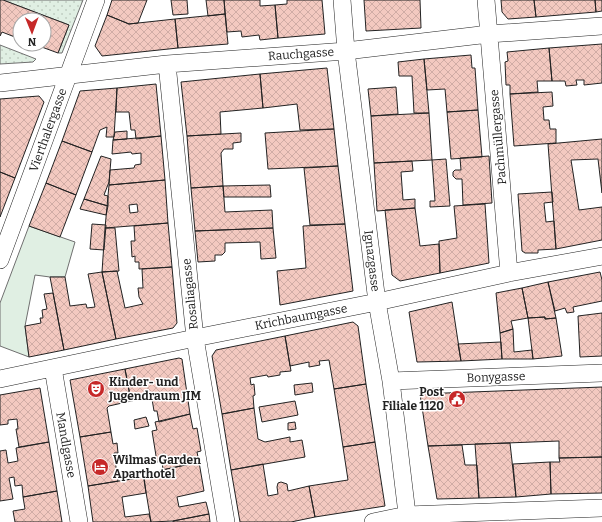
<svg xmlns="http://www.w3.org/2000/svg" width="602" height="522" viewBox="0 0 602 522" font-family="Bitter,serif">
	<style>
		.grass { fill: url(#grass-dots); stroke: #6f6f6f }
		.green { fill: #e0efe3; stroke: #6f6f6f }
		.building { fill: url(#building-cross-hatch); stroke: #222; fill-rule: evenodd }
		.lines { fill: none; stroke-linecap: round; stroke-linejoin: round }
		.street-casing { stroke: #222; stroke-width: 18 }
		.street { stroke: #fff; stroke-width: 17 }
		.labels { text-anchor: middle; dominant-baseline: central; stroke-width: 3; stroke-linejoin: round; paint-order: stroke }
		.street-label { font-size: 12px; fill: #222; stroke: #fff }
		.poi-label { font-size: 12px; font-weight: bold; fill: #222; stroke: #fff; text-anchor: start }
	</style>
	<defs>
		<pattern id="grass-dots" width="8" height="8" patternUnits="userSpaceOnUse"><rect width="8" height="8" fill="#e0efe3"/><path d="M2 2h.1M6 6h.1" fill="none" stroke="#c0cdc2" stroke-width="1.8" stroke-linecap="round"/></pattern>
		<pattern id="building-cross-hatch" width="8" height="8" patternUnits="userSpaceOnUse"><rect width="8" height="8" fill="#f3c9c0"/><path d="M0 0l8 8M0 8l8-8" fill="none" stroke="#d0aca5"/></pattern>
	</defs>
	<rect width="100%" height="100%" fill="#fff"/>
	<path class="grass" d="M3 0H83L62 53H58L69 25Z
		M0 45 36 59 33 62 0 64Z"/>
	<path class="green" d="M29 226 75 242 65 277H50L35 275 25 326 29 357 0 346V303Z"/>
	<path class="building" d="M0 0H3L69 25 58 53 39 46 36 50 25 46 26 44H44V20H20V39L2 32 0 36Z
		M112 0H147L138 23 129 24 107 15Z
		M171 0H187L188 14 173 15Z
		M206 0H224L225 14 208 16Z
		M224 0H260V6L275 5 278 38 260 40 259 35 242 37 241 31 227 32Z
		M287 0H322L325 34 278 38 275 5 287 4Z
		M364 0H420L421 28 366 31Z
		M501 0H534L536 17 508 19 502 12Z
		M534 0H595L596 12 536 17Z
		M595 0H602V11L596 12Z
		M225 14 228 44 178 48 175 19Z
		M107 15 129 24 175 19 178 48 102 56 95 46Z
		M602 44V83L584 85V80H576L577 85 566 86 565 81H552L549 48Z
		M549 48 552 81H537L538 92 510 94V85H506L505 62 508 61 507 52Z
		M471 55 472 68H475L478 110 447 112 445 89 427 90 424 59Z
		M424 59 429 113H414L412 76H399L398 62Z
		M327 68 334 129 300 130 297 104 263 108 260 74Z
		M260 74 263 108 220 112 221 134 187 136 181 82Z
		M156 84 161 136 136 139 135 130H131L129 112H116L117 88Z
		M396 87 398 114 371 116 368 89Z
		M117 88 114 137H106L107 127 100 130 92 152 62 141 80 91Z
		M552 92 553 106 543 107 544 120H549L550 129H556V143L514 146 510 94Z
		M39 96 44 102 15 178 0 172V99Z
		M478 110 482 157 451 159 447 112Z
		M429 113 432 160 374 163 371 116Z
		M334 129 338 166 268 169 265 133Z
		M127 131V139L113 140 115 132Z
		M241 133V142L233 143V149H224L221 153 223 186 191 188 187 136Z
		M161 136 165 180 109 185 110 170 134 168 135 165 141 164V153L132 154 131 152 112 154 113 140Z
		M602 139V193L598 159 571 160 579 210 602 207V240L556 249 548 144Z
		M62 141 92 152 76 195 46 183Z
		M101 156 111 159 109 182 104 195 108 196V206L84 199Z
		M489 156 492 203 463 205 462 179H456L453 176V172L455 170H461L460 158Z
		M446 159 450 206 430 207V201H435L432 160Z
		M412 161 413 171 401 172 403 200 415 199V208L377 211 374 163Z
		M338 166 345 224 310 225 304 168Z
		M0 172 15 178 0 217Z
		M165 180 168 223 105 228 109 185ZM137 204 138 212 130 213 129 205Z
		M46 183 76 195 60 237 29 226Z
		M270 185 271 197H224L223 186Z
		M223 186 225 212 272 210 273 228 195 231 191 188Z
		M552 192 553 202 544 203 546 222 554 221 556 249 538 250V253H525L522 251 518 194Z
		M84 199 108 206 106 215 80 209Z
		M485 204 489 263 440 273 439 241 457 238 454 206Z
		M415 208 420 246 439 244 440 273 400 281 392 275 385 210Z
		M168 223 172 267 139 269V262H135V256L132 257 131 241H135L134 226Z
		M92 224 106 225 104 250 90 249Z
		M345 224 353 291 280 305 277 271 306 268 303 226Z
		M105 228H115L119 271 102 272Z
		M273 228 276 258 261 259 260 242 225 243V252L222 255H215V261L198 262 195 231Z
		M172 267 177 323 173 328 116 339 102 272 117 271 125 308 143 304 139 297 138 288H143L142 269Z
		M102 272 116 339 64 350 50 277H65L70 306 86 304 87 308 95 307 88 274Z
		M600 272 602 280V301L573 307 574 312 567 313 565 308 555 311 548 282Z
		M548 282 556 318 545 319V317L528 318 522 288Z
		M522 288 528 318 511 321 513 329 500 333 496 293Z
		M53 293 64 350 29 357 25 326 41 323 40 318H43L42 310 47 309 44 294Z
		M452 302 461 361 417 362 409 312Z
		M602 313V356L580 357 578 316Z
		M545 317V319L556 318 562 356 533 359 528 318Z
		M353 322 358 326 366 384 334 389 329 360 319 361 320 365 309 367V362L290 366 285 336Z
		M513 329 514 352 532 350 533 359H502L500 333Z
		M285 336 291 371 280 372V375L268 377 267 375 250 378 251 385 254 384 255 395 253 396 254 408 222 414 212 356 216 350Z
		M501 342 502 359 461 361 458 344Z
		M179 358 182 359 190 414 159 422 157 411H154L152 399 149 397 131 401 125 369Z
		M125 369 131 401 109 406 107 408 111 432 80 437 70 380Z
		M312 383 313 392 295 395 294 385Z
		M366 384 375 442 343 447 334 389Z
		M602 387V457L559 458V441L428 446 420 394Z
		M40 388 49 442 19 447 16 429H18L17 419 8 420V424L0 425V395Z
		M295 401 298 415 262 422 259 407Z
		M254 408 258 439 265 442 290 437V442L302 440 305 457 231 470 222 414Z
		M190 414 193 429 197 428 201 451 197 452 199 462 163 470 162 461 157 462 152 431 157 430 155 422Z
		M146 417 149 426 135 429 134 420Z
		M295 422 296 429 288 430V423Z
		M111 432 113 444 117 443 118 453H114L118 481 88 486 80 437Z
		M49 442 57 491 23 497 22 485 15 486 14 477 9 478 13 499 0 501V451L6 450 8 463 18 461 16 448Z
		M375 442 385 506 315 517 309 486 348 480 343 447Z
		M510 443 516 497 479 498 475 444Z
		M462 445 465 465H477L479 498 437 499 428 446Z
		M602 457V493L551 494 550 462H560L559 458Z
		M199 462 204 491 177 497 179 507 206 502 209 514 173 521 151 522 143 474Z
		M550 462 551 494 516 497 513 464Z
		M263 464 268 496 278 494 277 487 278 483 281 482 287 484 288 491 309 486 315 517 291 522H240L231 470Z
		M144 477 146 493 122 497 125 517 149 514 151 522H93L88 486Z
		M57 491 62 522H15L13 511 25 509 23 497Z
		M209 514 210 522H173V521Z"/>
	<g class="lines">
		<g class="street-casing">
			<path id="street" d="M342 0 346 51 377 302 391 381 408 522
				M486 0 509 273
				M167 64 195 338 226 522
				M0 83 167 64 346 51 489 34 602 26
				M0 260 96 0
				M53 368 79 522
				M0 379 195 338 377 302 509 273 602 256
				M391 381 602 373
				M373 522 407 515 602 508"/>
		</g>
		<use href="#street" class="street"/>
	</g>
	<defs>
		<g id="theatre-disc" transform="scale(0.9)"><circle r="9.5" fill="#c62828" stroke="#fff"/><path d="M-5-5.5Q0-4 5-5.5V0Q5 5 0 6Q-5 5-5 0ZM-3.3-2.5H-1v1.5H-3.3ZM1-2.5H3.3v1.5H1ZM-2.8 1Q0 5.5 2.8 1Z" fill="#fff"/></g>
		<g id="civic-disc" transform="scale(0.9)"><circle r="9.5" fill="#c62828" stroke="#fff"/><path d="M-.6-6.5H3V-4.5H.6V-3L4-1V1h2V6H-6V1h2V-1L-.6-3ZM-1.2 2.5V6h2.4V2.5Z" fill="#fff"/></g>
		<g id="hotel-disc" transform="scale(0.9)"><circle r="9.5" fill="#c62828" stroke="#fff"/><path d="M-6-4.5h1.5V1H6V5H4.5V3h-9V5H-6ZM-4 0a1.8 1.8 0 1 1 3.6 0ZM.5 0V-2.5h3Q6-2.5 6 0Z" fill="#fff"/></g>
	</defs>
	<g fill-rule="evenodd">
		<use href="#theatre-disc" x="96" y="389"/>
		<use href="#civic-disc" x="457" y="399"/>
		<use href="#hotel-disc" x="100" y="467"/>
	</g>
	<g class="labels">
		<g class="street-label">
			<text transform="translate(301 54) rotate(-4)">Rauchgasse</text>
			<text transform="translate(48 130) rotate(-70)">Vierthalergasse</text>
			<text transform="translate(498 137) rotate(-95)">Pachmüllergasse</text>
			<text transform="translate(372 261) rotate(83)">Ignazgasse</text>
			<text transform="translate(190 294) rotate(-96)">Rosaliagasse</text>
			<text transform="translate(301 317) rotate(-11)">Krichbaumgasse</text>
			<text transform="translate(496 377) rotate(-2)">Bonygasse</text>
			<text transform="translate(66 445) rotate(80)">Mandlgasse</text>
		</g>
		<g class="poi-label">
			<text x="109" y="382">Kinder- und<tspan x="109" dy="14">Jugendraum JIM</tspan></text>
			<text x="444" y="392" text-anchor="end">Post<tspan x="444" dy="14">Filiale 1120</tspan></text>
			<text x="113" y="460">Wilmas Garden<tspan x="113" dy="14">Aparthotel</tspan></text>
		</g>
	</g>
	<g transform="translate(32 32) rotate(179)"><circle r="19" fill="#ffffff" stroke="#a7a7a7"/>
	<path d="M0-3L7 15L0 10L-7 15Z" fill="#c62828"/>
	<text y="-6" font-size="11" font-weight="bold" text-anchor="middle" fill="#222222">N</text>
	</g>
</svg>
